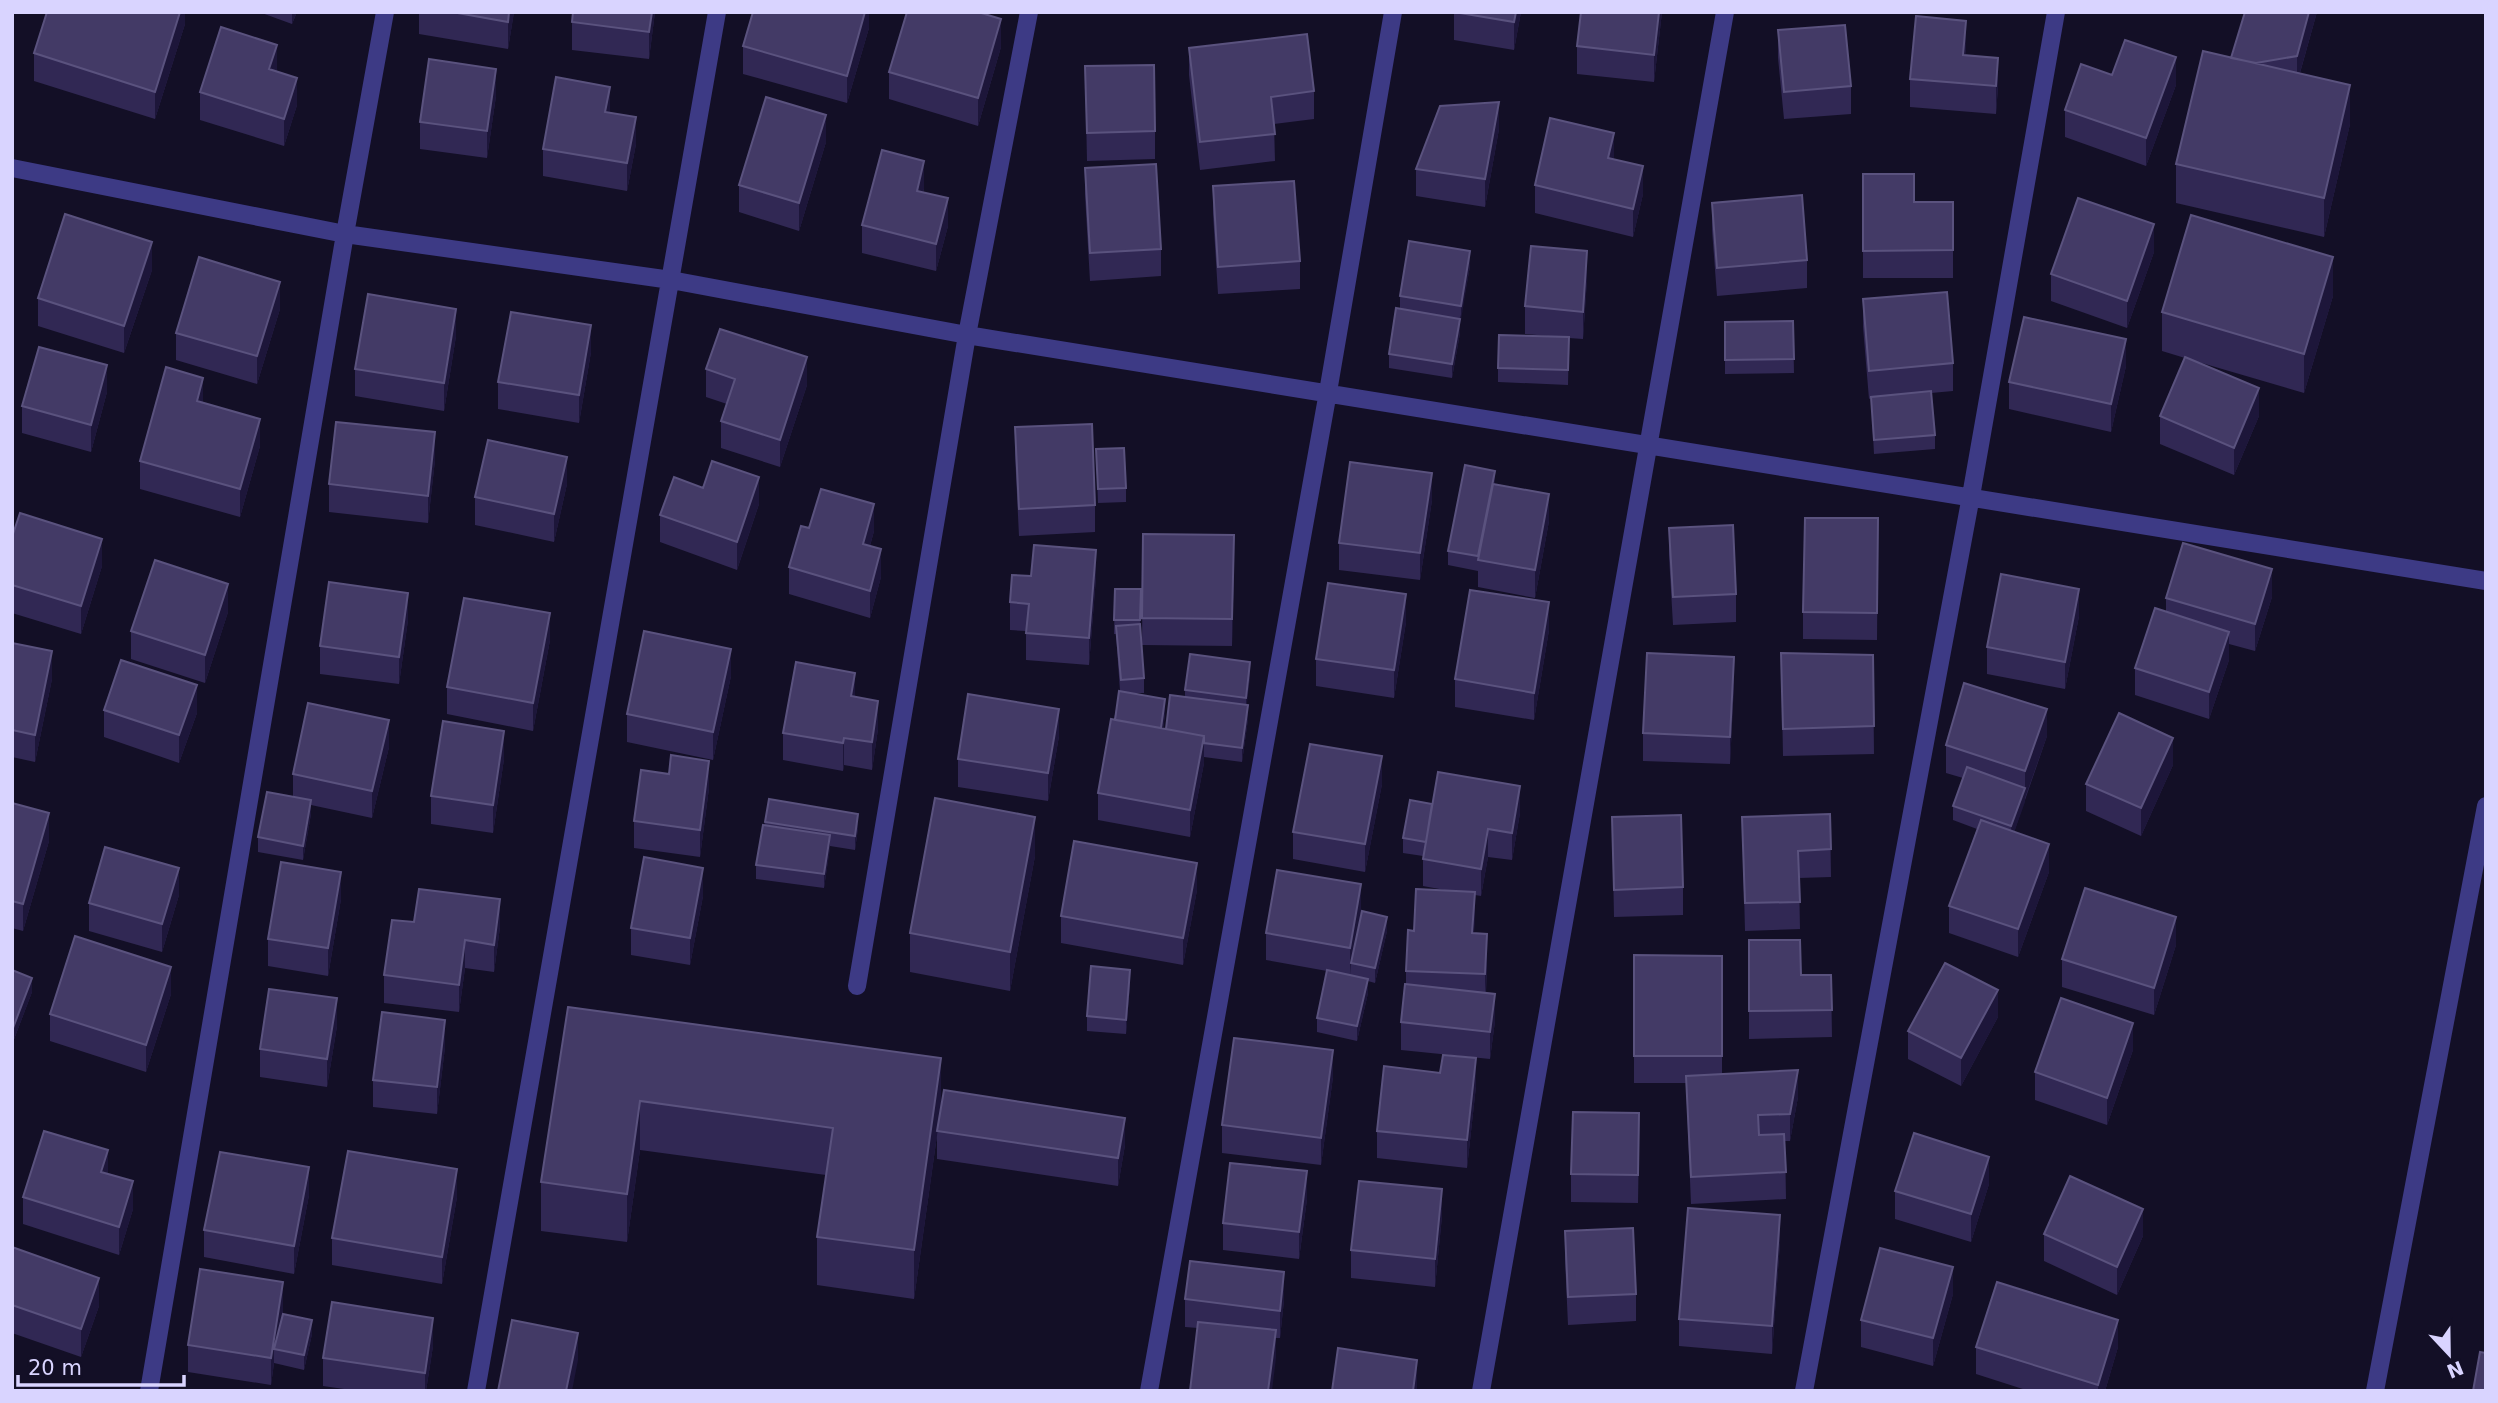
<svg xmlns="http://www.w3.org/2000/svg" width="2498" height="1403" viewBox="0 0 2498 1403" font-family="'DejaVu Sans',sans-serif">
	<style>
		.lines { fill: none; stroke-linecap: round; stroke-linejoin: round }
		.street { stroke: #3d3a85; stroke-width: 18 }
		.wall { fill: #312854 }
		.shaded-wall { fill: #1d163a }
		.building { fill: #433a66; stroke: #5a527e; stroke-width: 2 }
	</style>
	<rect width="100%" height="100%" fill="#130f26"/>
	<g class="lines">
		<path class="street" d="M12 168 345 234 671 280 967 335 2486 581
			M857 986 967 335 1029 12
			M149 1391 345 234 385 12
			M476 1391 717 12
			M1149 1391 1328 392 1393 12
			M1481 1391 1725 12
			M1804 1391 1971 496 2056 12
			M2375 1391 2486 806"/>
	</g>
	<path class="wall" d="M185 12V24L155 119 34 81V53Z
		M259 12H297L292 24Z
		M419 12H514L508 49 419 34Z
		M573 12H655L649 59 572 50V22Z
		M869 12V28L847 103 743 74V46Z
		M1454 12H1521L1514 50 1454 40Z
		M1581 12H1662L1654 82 1577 74V46Z
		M2245 12H2317L2300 73 2350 124 2324 237 2176 203V164L2231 58Z
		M1778 30 1851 86V114L1784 119 1778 58Z
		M1001 47 978 126 889 99V72Z
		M1189 48 1314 91V119L1274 124 1275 161 1200 170 1189 75Z
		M1966 49 1965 55 1998 86 1996 114 1910 107V79Z
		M1085 66 1155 131V159L1087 161Z
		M277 72 297 105 284 146 200 120V92Z
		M2112 75 2176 85 2146 166 2065 137V110Z
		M496 96 487 158 420 149V122Z
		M610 113 636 144 627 191 543 176V149Z
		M1499 129 1485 207 1416 196V169Z
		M826 142 799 231 739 212V185Z
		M1614 160 1643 194 1633 237 1535 213V185Z
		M1085 168 1161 249V276L1090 281 1085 195Z
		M1863 174 1914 202H1953V278H1863Z
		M1213 186 1300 261V289L1218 294 1213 214Z
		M924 188 923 193 948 226 936 271 862 253V225Z
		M1712 203 1807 260V288L1717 296 1712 230Z
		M2154 252 2127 328 2051 301V274Z
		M1470 266 1460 320V333L1452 378 1389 368V354L1400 309V296Z
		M152 270 124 353 38 326V298Z
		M1587 279 1583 339 1569 338 1568 385 1498 382V368L1560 337 1525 334V306Z
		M2333 296 2304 393 2188 359 2259 416 2234 475 2160 444V416L2185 358 2162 351V312Z
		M1863 299 1953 363V391L1931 393 1935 435V449L1874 454 1871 398 1869 399 1863 327Z
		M280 309 257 384 176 360V333Z
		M1793 321 1794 373 1725 374V322Z
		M456 336 444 411 355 396V369Z
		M591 352 579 423 498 409V382Z
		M2126 366 2111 432 2009 409V382Z
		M706 369 807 385 780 467 721 448V421L727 404 706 397Z
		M107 392 91 452 22 433V406Z
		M203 403 260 446 240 517 140 489V461Z
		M1015 427 1095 505V532L1019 536 1015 454Z
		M1096 449 1126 488V502L1098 503Z
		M435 460 428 523 329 512V484Z
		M567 484 554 542 475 525V497Z
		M1495 484 1549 521 1535 598 1478 587V567V571L1448 565V551Z
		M703 488 759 504 737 570 660 542V515Z
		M1432 500 1420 580 1339 570V543Z
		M1878 518 1877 640 1803 639V612Z
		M809 528 874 531 870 546 881 577 870 618 789 594V567Z
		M1669 528 1736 594V622L1673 625 1669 556Z
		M1143 534 1234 562 1232 646 1142 645Z
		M12 537 102 566 81 634 12 613Z
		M1096 577 1089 665 1026 660V631L1010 630V602Z
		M1115 589H1141L1140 632 1144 678V693H1131L1165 714 1163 729H1166L1185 696V690L1250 677 1246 705 1248 719 1242 762 1204 757V763L1190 837 1098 820V793L1120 691 1116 634H1114Z
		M2272 597 2255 651 2229 644V660L2209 719 2135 695V668L2166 612V598Z
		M228 612 205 683 131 659V631Z
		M2079 616 2065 689 1987 674V647Z
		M408 620 399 684 320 674V646Z
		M1406 622 1394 698 1316 686V659Z
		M1549 630 1534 720 1455 707V679Z
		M550 640 533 731 447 714V687Z
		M12 643 52 679 35 762 12 757Z
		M1781 653 1873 655 1874 754 1783 756Z
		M731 676 713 760 627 742V714Z
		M1734 684 1730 764 1643 761V733Z
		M855 697 878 729 872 770 844 765 843 771 783 760V733Z
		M104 710 197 713 179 763 104 737Z
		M1059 736 1048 801 958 787V759Z
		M2047 736 2014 832 2049 872 2018 957 1949 933V906L1977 829 1953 820V806L1963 778 1946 773V745Z
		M389 747 372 818 311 805V814L303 860 258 852V837L293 797V774Z
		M504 759 493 833 431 824V796Z
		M2173 765 2141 836 2086 811V784Z
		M669 774 709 788 700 857 634 848V821Z
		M1382 784 1365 872 1293 859V832Z
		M12 803 49 841 23 931 12 928Z
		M1432 804 1520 813 1512 860 1488 857 1481 896 1475 895 1474 933 1487 961 1486 993 1495 1021 1490 1059 1401 1050V1022L1406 984V971L1414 931 1450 891 1423 886V856L1403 853V838Z
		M1830 814 1831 877 1799 878 1800 929 1745 931 1742 817Z
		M1612 817 1683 887V915L1614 917Z
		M765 822 858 828 855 850 830 846 824 888 756 879V865Z
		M1035 856 1010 991 910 972V933Z
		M1197 890 1183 965 1061 943V916Z
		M179 895 162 952 89 931V903Z
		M703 896 690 965 631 955V928Z
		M341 899 328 976 268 966V939Z
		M1361 911 1356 938 1387 931 1375 983 1368 981V993L1357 1041 1317 1032V1018L1327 971 1266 960V933Z
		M414 922 500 927 494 972 465 968 459 1012 384 1003V975Z
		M1749 940 1801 975H1831L1832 1037 1749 1039Z
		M2176 945 2154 1015 2062 987V959Z
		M1634 955 1722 956V1074L1798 1097 1790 1141H1785L1786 1199 1691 1204 1686 1083H1634Z
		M12 970 32 992 13 1042H12Z
		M1130 984 1126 1034 1087 1031V1016Z
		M171 994 146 1072 50 1041V1014Z
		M568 1007 941 1107 914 1299 817 1285V1237L826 1175 640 1150 627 1242 541 1231V1182Z
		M1998 1017 1961 1086 1908 1059V1031Z
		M337 1026 327 1087 260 1077V1049Z
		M445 1047 437 1114 373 1107V1080Z
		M2133 1050 2107 1125 2035 1100V1072Z
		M1333 1077 1321 1165 1222 1153V1125Z
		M1476 1086 1467 1168 1377 1158V1131Z
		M937 1131 1125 1145 1118 1186 937 1159Z
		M1639 1141 1638 1203 1571 1202V1174Z
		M108 1174 133 1209 119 1255 23 1224V1197Z
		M1989 1184 1971 1242 1895 1219V1191Z
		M309 1195 294 1274 204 1257V1230Z
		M457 1197 442 1284 332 1265V1238Z
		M1307 1199 1299 1259 1223 1250V1223Z
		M1442 1216 1435 1287 1351 1278V1250Z
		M1565 1231 1636 1294V1321L1568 1325 1565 1259Z
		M2044 1234 2143 1236 2117 1295 2044 1261Z
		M1780 1242 1772 1354 1679 1346V1319Z
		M12 1247 99 1306 81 1357 12 1333Z
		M1953 1294 1933 1366 1861 1347V1320Z
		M1185 1299 1284 1300 1280 1338H1276V1358L1198 1328 1185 1327Z
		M283 1310 282 1316 312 1334 304 1370 274 1363 271 1385 188 1372V1345Z
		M433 1346 426 1391H358L323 1386V1358Z
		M1976 1347H2118L2105 1391H2029L1976 1374Z"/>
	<path class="shaded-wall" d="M180 12H185V24L155 119V92Z
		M292 12H297L292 24Z
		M509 12H514L508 49V22Z
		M652 12H655L649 59V32Z
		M865 12H869V28L847 103V76Z
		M1516 12H1521L1514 50V22Z
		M1659 12H1662L1654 82V55Z
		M2309 12H2317L2297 83V56Z
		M1001 19V47L978 126V98Z
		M1966 21V49L1963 82V55Z
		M277 45V73L269 69Z
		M2176 57V85L2146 166V138Z
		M1998 58V86L1996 114V86Z
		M496 69V96L487 158V131Z
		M297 78V105L284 146V119Z
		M2350 85V124L2324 237V198Z
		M610 87V115L605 112Z
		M1499 102V129L1485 207V179Z
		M826 115V142L799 231V203Z
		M636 117V144L627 191V163Z
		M1614 133V161L1608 158Z
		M924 161V188L917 219V191Z
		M1643 166V194L1633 237V209Z
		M948 198V226L936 271V244Z
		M2154 224V252L2127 328V301Z
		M152 242V270L124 353V326Z
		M1470 251V266L1461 320V306Z
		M1587 251V279L1583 339V312Z
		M2333 257V296L2304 393V354Z
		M280 282V309L257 384V356Z
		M456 309V336L444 411V383Z
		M1460 319V333L1452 378V364Z
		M591 325V352L579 423V395Z
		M2126 339V366L2111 432V404Z
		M807 357V385L780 467V440Z
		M107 365V392L91 452V425Z
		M203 378V405L197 401Z
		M2259 388V416L2234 475V448Z
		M260 419V446L240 517V489Z
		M435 432V460L428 523V496Z
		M567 457V484L554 542V514Z
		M1495 471V485L1478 560V571V556Z
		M1432 473V500L1420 580V553Z
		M759 477V504L737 570V542Z
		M1549 494V521L1535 598V570Z
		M874 504V531L863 571V544Z
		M1234 535V562L1232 646V619Z
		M102 539V566L81 634V606Z
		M881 549V577L870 618V591Z
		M1096 550V577L1089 665V638Z
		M2272 569V597L2255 651V624Z
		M228 584V612L205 683V655Z
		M2079 589V616L2065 689V662Z
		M408 593V620L399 684V657Z
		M1406 594V622L1394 698V670Z
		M1549 602V630L1534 720V693Z
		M550 613V640L533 731V703Z
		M2229 632V660L2209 719V692Z
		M731 649V676L713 760V732Z
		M52 651V679L35 762V735Z
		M1734 657V684L1730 764V737Z
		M1250 662V677L1246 712V698Z
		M855 673V700L851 696Z
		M197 685V713L179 763V735Z
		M1165 699V714L1161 747V733Z
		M878 701V729L872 770V742Z
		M1248 705V719L1242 762V748Z
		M1059 709V736L1048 801V773Z
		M2047 709V736L2025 798V771Z
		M389 720V747L372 818V791Z
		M504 731V759L493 833V805Z
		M1204 736V763L1190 837V810Z
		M844 738V765L843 771V743Z
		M2173 738V765L2141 836V808Z
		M1382 756V784L1365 872V844Z
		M709 761V788L700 857V830Z
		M1520 786V813L1512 860V833Z
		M2025 788V802L2011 841V826Z
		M311 800V814L303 860V846Z
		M49 813V841L23 931V904Z
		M858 814V828L855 850V836Z
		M1035 817V856L1010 991V952Z
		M1488 829V857L1481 896V869Z
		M830 835V849L824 888V874Z
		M2049 844V872L2018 957V929Z
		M1197 863V890L1183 965V938Z
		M179 868V895L162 952V924Z
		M703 868V896L690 965V938Z
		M341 872V899L328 976V948Z
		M1361 884V911L1352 964 1351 963 1350 975V948Z
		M1475 892V920L1472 960V933Z
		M500 899V927L494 972V945Z
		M1387 917V931L1375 983V968Z
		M2176 917V945L2154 1015V988Z
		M1487 934V961L1485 1002V974Z
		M465 940V968L459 1012V985Z
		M171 967V994L146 1072V1045Z
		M1130 970V984L1126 1034V1020Z
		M32 978V992L13 1042V1028Z
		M1368 979V993L1357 1041V1026Z
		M1998 990V1017L1961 1086V1058Z
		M1495 994V1021L1490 1059V1032Z
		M337 998V1026L327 1087V1059Z
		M445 1020V1047L437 1114V1087Z
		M2133 1023V1050L2107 1125V1098Z
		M1333 1050V1077L1321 1165V1138Z
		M941 1058V1107L914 1299V1250Z
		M1476 1058V1086L1467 1168V1140Z
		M1798 1070V1097L1790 1141V1114Z
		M640 1101V1150L627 1242V1194Z
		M1125 1118V1145L1118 1186V1158Z
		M108 1150V1178L101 1172Z
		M1989 1157V1184L1971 1242V1214Z
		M309 1167V1195L294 1274V1246Z
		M457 1169V1197L442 1284V1257Z
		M1307 1171V1199L1299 1259V1232Z
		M133 1181V1209L119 1255V1227Z
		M1442 1189V1216L1435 1287V1259Z
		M2143 1209V1236L2117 1295V1267Z
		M1780 1215V1242L1772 1354V1326Z
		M1953 1267V1294L1933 1366V1338Z
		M1284 1272V1300L1280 1338V1311Z
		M99 1278V1306L81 1357V1329Z
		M283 1282V1310L277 1349H274V1363L271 1385V1358Z
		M433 1318V1346L426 1391H425V1373Z
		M312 1320V1334L304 1370V1355Z
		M2118 1320V1347L2105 1391H2098V1385Z
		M1276 1330V1358L1272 1391H1268Z
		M578 1333V1360L572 1391H566Z
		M1417 1360V1391H1413Z"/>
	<path class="building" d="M47 12H180L155 92 34 53Z
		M452 12H509L508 22Z
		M573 12H652L649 32 572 22Z
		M753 12H865L847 76 743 46Z
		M907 12H978L1001 19 978 98 889 72Z
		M1454 12H1516L1514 22Z
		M1581 12H1659L1654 55 1577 46Z
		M2245 12H2309L2297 56 2256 63 2231 58Z
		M1916 16 1966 21 1963 55 1998 58 1996 86 1910 79Z
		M1845 25 1851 86 1784 92 1778 30Z
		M221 27 277 45 269 69 297 78 284 119 200 92Z
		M1307 34 1314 91 1271 97 1275 134 1200 142 1189 48Z
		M2125 40 2176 57 2146 138 2065 110 2081 64 2112 75Z
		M2203 51 2350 85 2324 198 2176 164Z
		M429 59 496 69 487 131 420 122Z
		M1154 65 1155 131 1087 133 1085 66Z
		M556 77 610 87 605 112 636 117 627 163 543 149Z
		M766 97 826 115 799 203 739 185Z
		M1499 102 1485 179 1416 169 1440 106Z
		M1550 118 1614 133 1608 158 1643 166 1633 209 1535 185Z
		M882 150 924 161 917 191 948 198 936 244 862 225Z
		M1156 164 1161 249 1090 253 1085 168Z
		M1863 174H1914V202H1953V250L1863 251Z
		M1294 181 1300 261 1218 267 1213 186Z
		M1802 195 1807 260 1717 268 1712 203Z
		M2078 198 2154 224 2127 301 2051 274Z
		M65 214 152 242 124 326 38 298Z
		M2191 215 2333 257 2304 354 2162 312Z
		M1409 241 1470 251 1461 306 1400 296Z
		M1531 246 1587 251 1583 312 1525 306Z
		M199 257 280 282 257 356 176 333Z
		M1947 292 1953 363 1869 371 1863 299Z
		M368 294 456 309 444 383 355 369Z
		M1396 308 1460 319 1452 364 1389 354Z
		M511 312 591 325 579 395 498 382Z
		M2024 317 2126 339 2111 404 2009 382Z
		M1793 321 1794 359 1725 360V322Z
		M720 329 807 357 780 440 721 421 735 379 706 369Z
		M1499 335 1569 337 1568 370 1498 368Z
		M39 347 107 365 91 425 22 406Z
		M2185 357 2259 388 2234 448 2160 416Z
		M166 367 203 378 197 401 260 419 240 489 140 461Z
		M1931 391 1935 435 1874 440 1871 397Z
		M336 422 435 432 428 496 329 484Z
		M1092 424 1095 505 1019 509 1015 427Z
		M488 440 567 457 554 514 475 497Z
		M1124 448 1126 488 1098 489 1096 449Z
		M712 461 759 477 737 542 660 515 674 477 703 488Z
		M1350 462 1432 473 1420 553 1339 543Z
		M1465 465 1495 471 1478 556 1448 551Z
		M1493 484 1549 494 1535 570 1478 560Z
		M821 489 874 504 863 544 881 549 870 591 789 567 801 526 809 528Z
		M20 513 102 539 81 606 12 585V537Z
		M1805 518H1878L1877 613 1803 612Z
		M1733 525 1736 594 1673 597 1669 528Z
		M1143 534 1234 535 1232 619 1142 618Z
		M2183 543 2272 569 2255 624 2166 598Z
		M1034 545 1096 550 1089 638 1026 633 1029 604 1010 602 1012 575 1031 576Z
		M155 560 228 584 205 655 131 631Z
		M2001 574 2079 589 2065 662 1987 647Z
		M329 582 408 593 399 657 320 646Z
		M1328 583 1406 594 1394 670 1316 659Z
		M1115 589H1141L1140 620H1114Z
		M1470 590 1549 602 1534 693 1455 679Z
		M464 598 550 613 533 703 447 687Z
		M2155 608 2229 632 2209 692 2135 668Z
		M1140 624 1144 678 1121 680 1116 626Z
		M644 631 731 649 713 732 627 714Z
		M12 643 52 651 35 735 12 730Z
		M1647 653 1734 657 1730 737 1643 733Z
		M1781 653 1873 655 1874 726 1783 729Z
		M1190 654 1250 662 1246 698 1185 690Z
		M121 660 197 685 179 735 104 710Z
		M796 662 855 673 851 696 878 701 872 742 844 738 843 743 783 733Z
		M1964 683 2047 709 2025 771 1946 745Z
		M1119 691 1165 699 1161 728 1115 720Z
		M968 694 1059 709 1048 773 958 759Z
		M1170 695 1248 705 1242 748 1204 743V736L1166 729Z
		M308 703 389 720 372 791 293 774Z
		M2119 713 2173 738 2141 808 2086 784Z
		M1111 719 1204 736 1190 810 1098 793Z
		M443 721 504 731 493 805 431 796Z
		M1310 744 1382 756 1365 844 1293 832Z
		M671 755 709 761 700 830 634 821 641 770 669 774Z
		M1967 767 2025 788 2011 826 1953 806Z
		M1438 772 1520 786 1512 833 1488 829 1481 869 1423 859Z
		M267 792 311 800 303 846 258 837Z
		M935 798 1035 817 1010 952 910 933Z
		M769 799 858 814 855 836 765 822Z
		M1410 800 1432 804 1426 842 1403 838Z
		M12 803 49 813 23 904 12 901Z
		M1830 814 1831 849 1798 851 1800 902 1745 903 1742 817Z
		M1681 815 1683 887 1614 890 1612 817Z
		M1981 820 2049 844 2018 929 1949 906Z
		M763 825 830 835 824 874 756 865Z
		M1074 841 1197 863 1183 938 1061 916Z
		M105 847 179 868 162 924 89 903Z
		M644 857 703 868 690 938 631 928Z
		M281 862 341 872 328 948 268 939Z
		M1277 870 1361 884 1350 948 1266 933Z
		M2085 888 2176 917 2154 988 2062 959Z
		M419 889 500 899 494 945 465 940 459 985 384 975 392 920 414 922Z
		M1416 889 1475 892 1472 933 1487 934 1485 974 1406 971 1408 930 1414 931Z
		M1362 911 1387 917 1375 968 1351 963Z
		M75 936 171 967 146 1045 50 1014Z
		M1749 940H1800L1801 975H1831L1832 1010 1749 1011Z
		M1634 955 1722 956V1056H1634Z
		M1945 963 1998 990 1961 1058 1908 1031Z
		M1091 966 1130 970 1126 1020 1087 1016Z
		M12 970 32 978 13 1028H12Z
		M1327 970 1368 979 1357 1026 1317 1018Z
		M1405 984 1495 994 1490 1032 1401 1022Z
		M269 989 337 998 327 1059 260 1049Z
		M2061 998 2133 1023 2107 1098 2035 1072Z
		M568 1007 941 1058 914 1250 817 1237 833 1128 640 1101 627 1194 541 1182Z
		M382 1012 445 1020 437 1087 373 1080Z
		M1234 1038 1333 1050 1321 1138 1222 1125Z
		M1443 1055 1476 1058 1467 1140 1377 1131 1384 1066 1440 1073Z
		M1798 1070 1790 1114 1758 1115 1759 1135 1784 1134 1786 1172 1691 1177 1686 1076Z
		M944 1090 1125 1118 1118 1158 937 1131Z
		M1573 1112 1639 1113 1638 1175 1571 1174Z
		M44 1131 108 1150 101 1172 133 1181 119 1227 23 1197Z
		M1914 1133 1989 1157 1971 1214 1895 1191Z
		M348 1151 457 1169 442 1257 332 1238Z
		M220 1152 309 1167 294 1246 204 1230Z
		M1230 1163 1307 1171 1299 1232 1223 1223Z
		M2070 1176 2143 1209 2117 1267 2044 1234Z
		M1359 1181 1442 1189 1435 1259 1351 1250Z
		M1688 1208 1780 1215 1772 1326 1679 1319Z
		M1633 1228 1636 1294 1568 1297 1565 1231Z
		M12 1247 99 1278 81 1329 12 1305Z
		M1880 1248 1953 1267 1933 1338 1861 1320Z
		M1190 1261 1284 1272 1280 1311 1185 1299Z
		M200 1269 283 1282 271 1358 188 1345Z
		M1997 1282 2118 1320 2098 1385 1976 1347Z
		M332 1302 433 1318 425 1373 323 1358Z
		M283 1314 312 1320 304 1355 274 1349Z
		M512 1320 578 1333 566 1391H498Z
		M1198 1322 1276 1330 1268 1391H1190Z
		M1338 1348 1417 1360 1413 1391H1332Z
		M2480 1352 2486 1353V1391H2473Z"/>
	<rect width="2498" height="1403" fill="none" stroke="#d9d4ff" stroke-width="28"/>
	<g transform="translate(2449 1354) rotate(158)" stroke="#130f26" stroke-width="5" paint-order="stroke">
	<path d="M0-5L12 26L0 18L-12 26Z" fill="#d9d4ff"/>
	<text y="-10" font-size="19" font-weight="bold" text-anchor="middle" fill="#d9d4ff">N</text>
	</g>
	<path d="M18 1375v10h166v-10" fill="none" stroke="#d9d4ff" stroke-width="3.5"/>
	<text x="28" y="1375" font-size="21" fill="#d9d4ff" stroke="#130f26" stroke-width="5" paint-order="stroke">20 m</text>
</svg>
